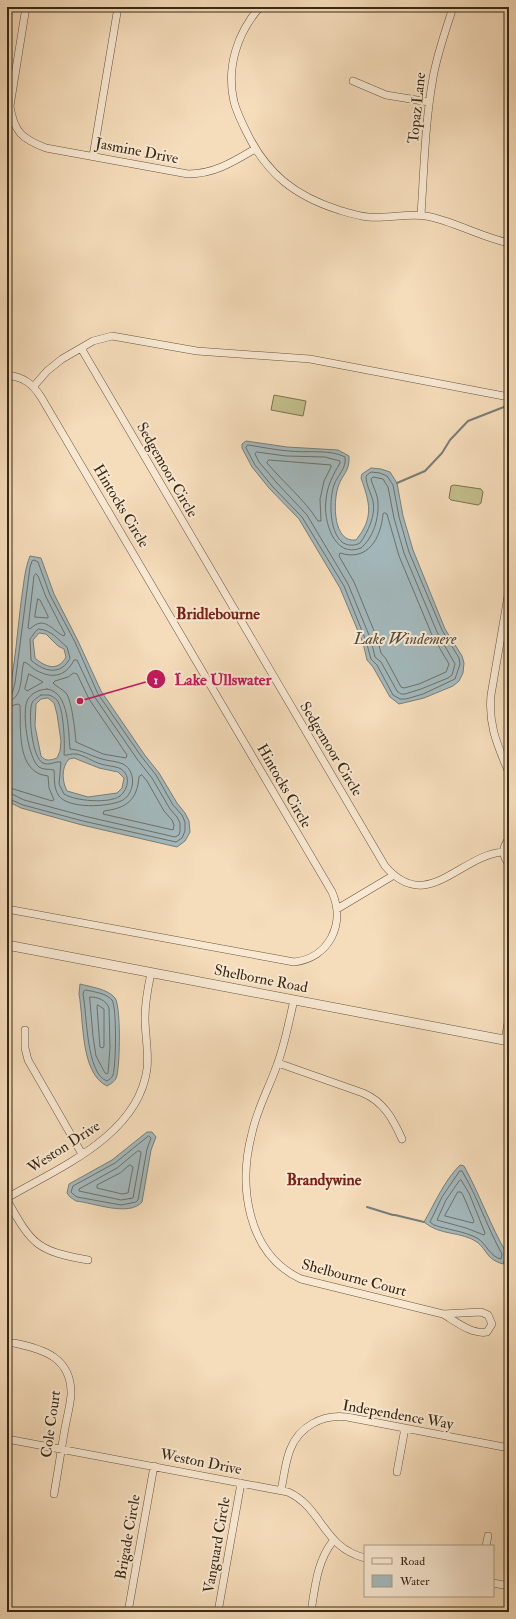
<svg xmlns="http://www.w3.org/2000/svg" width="516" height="1619" viewBox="0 0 516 1619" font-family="'IM FELL Double Pica',serif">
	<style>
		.green { fill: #c2be8b; stroke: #7d724f }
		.water { fill: #a3b8bc; stroke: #787e78; fill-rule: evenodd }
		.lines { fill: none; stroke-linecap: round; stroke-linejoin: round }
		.shore { stroke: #6e7068; stroke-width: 1 }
		.stream { stroke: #787e78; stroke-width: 2 }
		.minor-casing { stroke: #67543d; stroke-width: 8 }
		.tertiary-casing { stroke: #67543d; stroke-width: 10 }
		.minor { stroke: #f8e8d2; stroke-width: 7 }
		.tertiary { stroke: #f8e8d2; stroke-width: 9 }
		.labels { text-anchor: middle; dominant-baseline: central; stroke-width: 4; stroke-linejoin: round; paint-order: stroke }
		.street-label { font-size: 15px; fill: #382713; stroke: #f8e8d2 }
		.neighbourhood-label { font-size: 16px; font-weight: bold; fill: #7a1f14; stroke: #f8e8d2 }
		.water-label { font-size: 16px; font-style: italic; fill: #534b3d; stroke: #f8e8d2 }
		.leader { fill: none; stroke: #c2185b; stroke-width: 1.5 }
		.callout-dot { fill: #c2185b; stroke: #f8e8d2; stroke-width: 1.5 }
		.mark-label { font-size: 12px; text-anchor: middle; font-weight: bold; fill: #fff }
		.callout-label { font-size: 16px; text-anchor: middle; font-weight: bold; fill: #c2185b; stroke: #f8e8d2; stroke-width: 4; stroke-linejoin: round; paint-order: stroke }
	</style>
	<rect width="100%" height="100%" fill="#f5dcba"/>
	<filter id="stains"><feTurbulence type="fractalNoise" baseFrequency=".005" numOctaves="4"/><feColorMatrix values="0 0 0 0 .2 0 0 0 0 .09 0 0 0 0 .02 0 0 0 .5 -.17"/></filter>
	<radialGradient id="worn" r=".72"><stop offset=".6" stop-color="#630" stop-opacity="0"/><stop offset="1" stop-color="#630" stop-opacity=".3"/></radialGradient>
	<path class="green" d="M274 395 306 401 303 416 271 410Z
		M454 485 481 489 483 492 481 503 478 505 451 500 449 498 451 486Z"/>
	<path class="water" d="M246 441 287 447 338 450 349 456C350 472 342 474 338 487 333 503 333 543 356 540 374 518 370 503 361 478L362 474 371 468 381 469 390 472 397 483 403 516 413 550 445 629 462 656 464 663 463 673 459 681 453 686 424 698 399 704 390 697 373 667 367 660 363 643 340 588 299 519 269 488 252 467 242 448V444Z
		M30 556 41 558 54 594 78 641 101 691 144 754 159 773 177 803 185 813 189 821 190 832 185 841 177 847 82 825 21 808 7 801V699C16 665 17 630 22 595 24 582 25 568 30 556ZM39 633 46 634 58 646 64 649 66 657C58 672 45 667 35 658L33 640ZM48 698 54 703 57 714 61 741 60 751 57 758C51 760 46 762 41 756L35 726 36 704 41 699ZM74 758 99 768 118 772 124 778 122 788 117 793 88 797 67 791C62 781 61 768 69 759Z
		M80 984C91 987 108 989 115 998 121 1006 120 1063 117 1075 116 1081 112 1083 107 1086 80 1073 84 1020 79 994Z
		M147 1132H152L156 1137 151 1150 142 1202C129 1217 94 1203 76 1201L70 1197 67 1193 69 1184 112 1160Z
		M460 1165 464 1166C480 1195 490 1225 507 1254L506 1259 503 1264C486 1259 488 1251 477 1242 461 1231 440 1236 424 1222 435 1203 444 1181 460 1165Z"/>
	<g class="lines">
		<path class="shore" d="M248 445C262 447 275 450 289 451 305 453 331 449 345 457 347 468 337 476 334 485 329 500 329 531 342 542 347 546 355 546 360 543 368 532 376 515 373 501 371 493 366 485 366 476L371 472 380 473 387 476 393 485 399 517 409 552 442 630 459 658 460 664 455 679 423 694 406 699H400L393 695 377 665 371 659 366 641 344 586 302 517 272 486 255 465 246 448Z
			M257 452 286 456 325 457 340 461V463C333 475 327 486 326 500 323 520 334 559 361 548 373 538 379 519 378 503 378 495 373 487 371 479L373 477 383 479 388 487 394 518 404 553 437 632 455 664 452 675 448 678 421 689 405 694H401L397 691 381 662 375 657 371 640 348 584 307 515 276 482 259 462 255 454Z
			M269 460 331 465V467L324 481 320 499 321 521H318C304 499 284 483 267 463Z
			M385 513 387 514 399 556 432 635 449 664 446 672 419 684 404 688 401 687 386 659 381 653 377 638 354 582 339 556 340 553C368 562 381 538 383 514Z
			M36 574 38 576 46 597 65 634 64 636C53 632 45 614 30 629L28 628 34 576Z
			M38 599 40 600 48 616V618L35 617Z
			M39 629C52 630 58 640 67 647L70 658C61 676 44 672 31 660L30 639 36 631Z
			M74 673 77 674 89 699 127 755 126 758 103 754 76 742C75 731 72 701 66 693 62 689 57 687 53 683L55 681 68 677Z
			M29 674 43 682 27 691 25 689Z
			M47 689C70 692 68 732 70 749 82 750 91 756 102 759 108 761 117 761 123 764 137 771 135 795 121 801 107 807 69 809 59 796 53 787 55 779 54 770 50 769 44 770 39 767 28 759 21 710 28 699 33 692 39 690 47 689Z
			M41 695H49C52 696 55 698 57 700 64 709 65 745 64 755 68 756 71 753 76 754 84 755 93 762 101 764 107 766 114 766 119 768 131 773 129 789 120 796 109 804 75 801 64 794L59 784 61 762C55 761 49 766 43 763 32 758 28 714 32 703 33 700 38 697 41 695Z
			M7 696 12 694 15 683 30 567 32 561 34 560 38 562 50 595 75 642 98 694 141 756 156 775 173 805 182 815 185 822V831L182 838 176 842 83 821 23 805 7 798
			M7 701C24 700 20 673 24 662 28 663 31 667 34 669 50 679 65 678 74 660H77L94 696 137 759 152 778 170 809 177 817 180 823V831L179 835 175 837 84 816 24 800 12 794 7 793
			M7 707 18 704 20 705C21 724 17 760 36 772 40 775 44 775 48 776L49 788 54 800 52 801 7 787
			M142 775 147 781 164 811 172 820 174 825 173 830 103 814 104 811C126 808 137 801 139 777Z
			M86 990C94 992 106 993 112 1000 117 1008 116 1065 113 1075 112 1078 110 1079 107 1081 86 1074 87 1013 83 994L84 991Z
			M90 997C98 997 106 1000 109 1008L110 1048 108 1073 107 1074 105 1073 96 1056 93 1036Z
			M98 1005 104 1009V1046L103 1048 100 1047 97 1007Z
			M149 1136 151 1138 147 1149 138 1200 136 1202 121 1205 77 1197 73 1194 71 1192 73 1186 115 1163Z
			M138 1151H140L141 1153 133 1198 121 1200 79 1191V1189L117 1168Z
			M130 1165 133 1167 128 1193 122 1194 97 1188V1185L120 1173Z
			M460 1171H462C478 1198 487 1227 502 1254L501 1259C490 1257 486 1243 477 1238 464 1231 448 1230 434 1225L430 1222 442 1197Z
			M461 1180 469 1193 485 1233 484 1235 466 1228 437 1220 446 1200 459 1181Z
			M458 1192H461L463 1195 474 1221 473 1223 445 1216Z"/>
		<path class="stream" d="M397 483 425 471 442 453 450 440 468 421 509 405
			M367 1207 393 1215H395L424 1222
			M504 1262 509 1264"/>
		<g class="minor-casing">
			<path id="minor" d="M26 7 10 106C14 132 22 139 46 148L188 174C214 174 233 162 255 149
				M260 7C237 33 226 68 234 102 237 113 242 123 247 133 267 174 295 196 339 210 349 213 358 216 368 217 387 219 407 213 426 216 454 221 480 237 509 243
				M353 81 386 95 429 102
				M93 156 118 7
				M421 215C424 170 425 122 433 78 437 54 446 30 453 7
				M81 348 385 866C427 915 460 855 503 852
				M7 375C23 377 32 383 41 397L332 892C346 924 329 958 294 962L7 909
				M34 386 47 371 62 359 93 341 112 336 197 351 310 359 509 397
				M509 590 491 695C488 726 498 746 509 773
				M509 839C502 847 502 856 509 864
				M337 909 394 875
				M294 1000C289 1021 285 1044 277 1065 269 1088 257 1109 252 1133 238 1186 247 1254 301 1279L443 1314
				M25 1030V1048L28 1060 82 1154
				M505 1040 509 1017
				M278 1063 363 1093C384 1102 393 1119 402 1139
				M7 1198C58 1168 138 1136 147 1069 149 1052 145 1035 145 1018 145 1003 148 987 151 973
				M7 1200C32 1245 37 1251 88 1260
				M481 1312 488 1315 492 1324 487 1332C472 1335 455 1321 443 1314Z
				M14 1343C44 1349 72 1358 71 1395 70 1406 67 1417 65 1428 61 1450 58 1472 54 1494
				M7 1439 288 1492C323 1508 322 1547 365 1558
				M397 1472 405 1428
				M281 1490C284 1477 285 1463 290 1450 299 1426 323 1414 347 1417L509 1448
				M486 1546 488 1536
				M493 1583 509 1586
				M128 1612 154 1466
				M218 1612 241 1483
				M311 1612C315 1587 317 1561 333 1541"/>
		</g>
		<g class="tertiary-casing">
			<path id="tertiary" d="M7 945 509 1041"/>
		</g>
		<use href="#minor" class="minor"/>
		<use href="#tertiary" class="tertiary"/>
	</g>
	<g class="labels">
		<g class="street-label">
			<text transform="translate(417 108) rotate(-84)">Topaz Lane</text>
			<text transform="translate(137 151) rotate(11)">Jasmine Drive</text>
			<text transform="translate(167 470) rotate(60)">Sedgemoor Circle</text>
			<text transform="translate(121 506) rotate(59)">Hintocks Circle</text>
			<text transform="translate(331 749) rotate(59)">Sedgemoor Circle</text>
			<text transform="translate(284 786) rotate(60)">Hintocks Circle</text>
			<text transform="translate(261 979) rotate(11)">Shelborne Road</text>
			<text transform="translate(64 1147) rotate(-33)">Weston Drive</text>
			<text transform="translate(354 1278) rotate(15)">Shelbourne Court</text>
			<text transform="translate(398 1415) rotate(10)">Independence Way</text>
			<text transform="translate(51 1424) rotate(-82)">Cole Court</text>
			<text transform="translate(201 1462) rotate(11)">Weston Drive</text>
			<text transform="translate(128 1537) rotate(-80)">Brigade Circle</text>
			<text transform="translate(217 1545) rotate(-80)">Vanguard Circle</text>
		</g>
		<g class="neighbourhood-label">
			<text x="218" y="614">Bridlebourne</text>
			<text x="324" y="1180">Brandywine</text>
		</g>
		<g class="water-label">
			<text x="405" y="639">Lake Windemere</text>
		</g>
	</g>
	<path class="leader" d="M80 701L156 679"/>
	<g class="callout-dot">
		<circle cx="80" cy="701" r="4"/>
		<circle cx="156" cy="679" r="10"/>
	</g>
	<g class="mark-label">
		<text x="156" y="684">1</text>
	</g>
	<g class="callout-label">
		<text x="223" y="685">Lake Ullswater</text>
	</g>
	<rect width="516" height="1619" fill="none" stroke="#f5dcba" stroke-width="24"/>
	<rect x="8" y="8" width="500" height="1603" fill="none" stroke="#382713" stroke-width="2"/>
	<rect x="12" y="12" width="492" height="1595" fill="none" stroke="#382713"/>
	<rect x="364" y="1545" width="130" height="52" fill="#f8e8d2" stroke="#ab9b86"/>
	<rect x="372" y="1558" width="20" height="6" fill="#f8e8d2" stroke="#ab9b86"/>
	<text x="400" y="1565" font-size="12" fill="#382713">Road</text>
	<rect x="372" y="1575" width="20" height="12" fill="#a3b8bc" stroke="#ab9b86"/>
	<text x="400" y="1585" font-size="12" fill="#382713">Water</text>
	<rect width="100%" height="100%" filter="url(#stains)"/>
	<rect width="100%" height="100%" fill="url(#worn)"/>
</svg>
